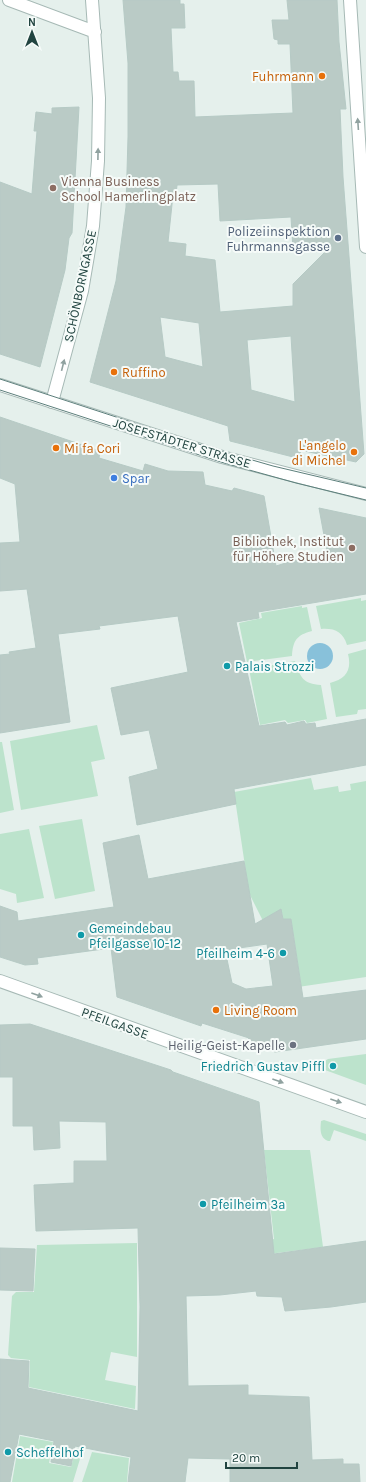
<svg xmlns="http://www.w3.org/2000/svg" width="366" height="1482" viewBox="0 0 366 1482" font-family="Karla,sans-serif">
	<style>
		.green { fill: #bce3cc }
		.water { fill: #88c1da }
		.building { fill: #bacbc6; stroke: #b6cac5; fill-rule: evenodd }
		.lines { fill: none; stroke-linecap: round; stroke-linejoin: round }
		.minor-casing { stroke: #a6b9b5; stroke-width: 14 }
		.tertiary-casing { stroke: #a6b9b5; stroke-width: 14 }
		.minor { stroke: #fff; stroke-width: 12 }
		.tertiary { stroke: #fff; stroke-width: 12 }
		.tram { stroke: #5c7f7b; stroke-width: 1 }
		.oneway { fill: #90a2a0 }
		.food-dot { fill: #e8710a; stroke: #f6fbf9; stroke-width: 1.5 }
		.education-dot { fill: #8d6e63; stroke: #f6fbf9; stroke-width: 1.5 }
		.service-dot { fill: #5c6f8a; stroke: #f6fbf9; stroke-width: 1.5 }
		.shop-dot { fill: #3f7fe0; stroke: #f6fbf9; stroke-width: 1.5 }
		.culture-dot { fill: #0f9aa8; stroke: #f6fbf9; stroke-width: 1.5 }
		.worship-dot { fill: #6b7280; stroke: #f6fbf9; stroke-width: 1.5 }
		.labels { text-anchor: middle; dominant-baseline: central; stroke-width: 4; stroke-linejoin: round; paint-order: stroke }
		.food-label { font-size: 13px; fill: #c56008; stroke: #f6fbf9; text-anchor: start }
		.education-label { font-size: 13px; fill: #785e54; stroke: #f6fbf9; text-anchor: start }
		.service-label { font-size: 13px; fill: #4e5e75; stroke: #f6fbf9; text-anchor: end }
		.street-label { font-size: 13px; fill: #214440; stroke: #f6fbf9 }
		.shop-label { font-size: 13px; fill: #366cbe; stroke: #f6fbf9; text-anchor: start }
		.culture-label { font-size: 13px; fill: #0d838f; stroke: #f6fbf9; text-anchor: start }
		.worship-label { font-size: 13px; fill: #5b616d; stroke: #f6fbf9; text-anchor: end }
	</style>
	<rect width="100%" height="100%" fill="#e5f0ec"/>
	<path class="green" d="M361 598V601L366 600V641L347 645C343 632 335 628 321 629L316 606Z
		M302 606V608L307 607 312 631C297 635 293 640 292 656L247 662 239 623 262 618 261 613Z
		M366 649V709L358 710 357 714 336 717 330 683C346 679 352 670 348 654Z
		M295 661C300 677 303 684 321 685L327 719 307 723 305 720 288 723 285 720 260 725 249 669Z
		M97 725 105 759 91 762 98 796 21 810 10 741Z
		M0 742H2L14 810 0 813Z
		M311 778 314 790 338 786 339 792 351 790 350 784 366 781V977L298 987 301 984 291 919H283L282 913 276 912 271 915V921L264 923 249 893 234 792Z
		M82 819 95 891 55 899 39 826Z
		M29 829 44 898 17 903 16 894 0 889V834Z
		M366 1054V1085L325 1070 323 1066 325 1061 328 1059Z
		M324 1120 366 1134V1141L334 1130 330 1141H328C320 1138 320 1130 321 1121Z
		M264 1150H310L323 1247 269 1254 268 1240 274 1239Z
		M137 1243V1357L111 1352 105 1380 136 1386 135 1409 29 1387 30 1360 11 1358 8 1355 12 1296 16 1292H34L37 1245Z
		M20 1436 53 1442 49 1463 71 1467 76 1448 83 1449 73 1482H12Z
		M92 1452 129 1458 127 1482H82Z"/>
	<path class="water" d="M307 656a13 13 0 1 1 26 0a13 13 0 1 1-26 0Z"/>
	<path class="building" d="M123 0H180V4H184L185 28H171L173 72H178L179 81H194L195 117 293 113 290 44H278V40L274 39 272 20H289L287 0H337L339 42 346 109H340L343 177 364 454 356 462 300 450 301 459 230 441 228 426 90 382 116 281 126 207 128 137V63ZM218 184 220 221 291 217 293 249 332 245 293 284V306L220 312 215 260 185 256 186 244 168 242 173 195H176L177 185ZM160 317 199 323 203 367 165 357ZM291 336 295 402 251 390 247 340Z
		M79 107 72 233 69 238 65 270 40 367 0 354V182L32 194 37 131H34L36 112 52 114V108Z
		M0 417 100 451 99 458 143 471 145 464 168 471 203 472 205 485 232 491 234 488 264 496 276 566 305 557H328L319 508 366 518V594L258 612 259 618 236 622 259 726 285 722 287 725 304 721 306 724 315 723 316 728 366 719V765L234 789 236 804 137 825 129 777 158 769 149 730 121 735 111 688 188 672 178 616 99 626 100 629 58 634 70 722 0 733V655L10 654 9 652 36 648 27 589 0 591V543L20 542 15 484 0 478Z
		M139 835 148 879 244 861 255 924 281 909 283 919H291L303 998 366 990V1039L275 1052 247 1042 249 1038 202 1023 201 1026 117 997 111 948 37 958 38 964 25 965 0 957V906L17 912 18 921 114 907 103 843ZM267 944 273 986 246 989 232 983 225 950Z
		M30 1024 171 1070 173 1072 259 1102 274 1254 366 1241V1302L331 1307 285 1311 282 1297 257 1296 256 1291 220 1295 186 1296 188 1386 248 1385V1395L309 1397 312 1460 343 1459V1464H359L360 1482H230V1459L188 1458 185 1482H128L131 1457 75 1446 71 1466 51 1462 54 1441 19 1434 10 1482H0V1359L29 1361 28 1388 138 1411 140 1307 138 1228 36 1231 34 1185 74 1183V1161H107L106 1122 59 1121 60 1148 34 1150 33 1126H13V1077H0V1025Z
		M0 1248 35 1249 33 1291 0 1290Z"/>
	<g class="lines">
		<g class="minor-casing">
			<path id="minor" d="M9 0 95 32
				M350 0 366 247
				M52 402 82 291 93 226 98 161 99 98 92 0
				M0 981 366 1112"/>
		</g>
		<g class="tertiary-casing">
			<path id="tertiary" d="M0 385 222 457 366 494"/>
		</g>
		<use href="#minor" class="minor"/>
		<use href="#tertiary" class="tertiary"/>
		<path class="tram" d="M0 379 214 449 273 466 366 488
			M0 390 224 463 296 483 366 500"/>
	</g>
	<defs><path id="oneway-solid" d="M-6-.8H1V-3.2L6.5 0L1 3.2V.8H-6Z"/></defs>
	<g class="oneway">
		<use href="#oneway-solid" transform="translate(358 124) rotate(-94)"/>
		<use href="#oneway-solid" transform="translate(98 154) rotate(-89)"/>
		<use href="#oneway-solid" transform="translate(63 365) rotate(-76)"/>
		<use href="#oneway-solid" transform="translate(37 995) rotate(20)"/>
		<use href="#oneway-solid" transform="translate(278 1081) rotate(20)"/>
		<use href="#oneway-solid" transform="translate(336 1101) rotate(19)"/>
	</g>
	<g class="food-dot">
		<circle cx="322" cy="76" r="4"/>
		<circle cx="114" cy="372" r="4"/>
		<circle cx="56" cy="448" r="4"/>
		<circle cx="354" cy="452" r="4"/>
		<circle cx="216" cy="1010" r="4"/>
	</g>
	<g class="education-dot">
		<circle cx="53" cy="188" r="4"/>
		<circle cx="352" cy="548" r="4"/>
	</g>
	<circle class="service-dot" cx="338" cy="238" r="4"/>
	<circle class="shop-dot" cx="114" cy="478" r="4"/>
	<g class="culture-dot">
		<circle cx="227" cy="666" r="4"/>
		<circle cx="81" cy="935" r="4"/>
		<circle cx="283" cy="953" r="4"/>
		<circle cx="333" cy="1066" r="4"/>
		<circle cx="203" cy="1204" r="4"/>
		<circle cx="8" cy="1452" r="4"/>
	</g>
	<circle class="worship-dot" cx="293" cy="1045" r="4"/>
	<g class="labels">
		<g class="food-label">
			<text x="314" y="76" text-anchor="end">Fuhrmann</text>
			<text x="122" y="372">Ruffino</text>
			<text x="346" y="445" text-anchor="end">L'angelo<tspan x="346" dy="15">di Michel</tspan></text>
			<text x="64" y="448">Mi fa Cori</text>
			<text x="224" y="1010">Living Room</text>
		</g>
		<g class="education-label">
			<text x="61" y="181">Vienna Business<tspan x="61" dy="15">School Hamerlingplatz</tspan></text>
			<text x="344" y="541" text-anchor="end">Bibliothek, Institut<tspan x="344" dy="15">für Höhere Studien</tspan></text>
		</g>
		<g class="service-label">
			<text x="330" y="231">Polizeiinspektion<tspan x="330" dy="15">Fuhrmannsgasse</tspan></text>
		</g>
		<g class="street-label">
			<text transform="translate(80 286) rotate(-78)">SCHÖNBORNGASSE</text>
			<text transform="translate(182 443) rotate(17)">JOSEFSTÄDTER STRASSE</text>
			<text transform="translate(115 1023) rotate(20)">PFEILGASSE</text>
		</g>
		<g class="shop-label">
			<text x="122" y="478">Spar</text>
		</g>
		<g class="culture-label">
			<text x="235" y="666">Palais Strozzi</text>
			<text x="89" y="928">Gemeindebau<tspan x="89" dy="15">Pfeilgasse 10-12</tspan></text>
			<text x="275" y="953" text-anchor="end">Pfeilheim 4-6</text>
			<text x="325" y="1066" text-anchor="end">Friedrich Gustav Piffl</text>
			<text x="211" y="1204">Pfeilheim 3a</text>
			<text x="16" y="1452">Scheffelhof</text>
		</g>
		<g class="worship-label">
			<text x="285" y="1045">Heilig-Geist-Kapelle</text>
		</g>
	</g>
	<g transform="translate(32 32)" stroke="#f6fbf9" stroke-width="3" paint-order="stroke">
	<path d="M0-3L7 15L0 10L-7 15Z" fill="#214440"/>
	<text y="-6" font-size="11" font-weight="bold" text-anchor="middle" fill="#214440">N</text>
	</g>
	<path d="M226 1462v6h71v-6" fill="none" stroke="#214440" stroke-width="2"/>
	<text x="232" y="1462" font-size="12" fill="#214440" stroke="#f6fbf9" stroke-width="3" paint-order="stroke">20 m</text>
</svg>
